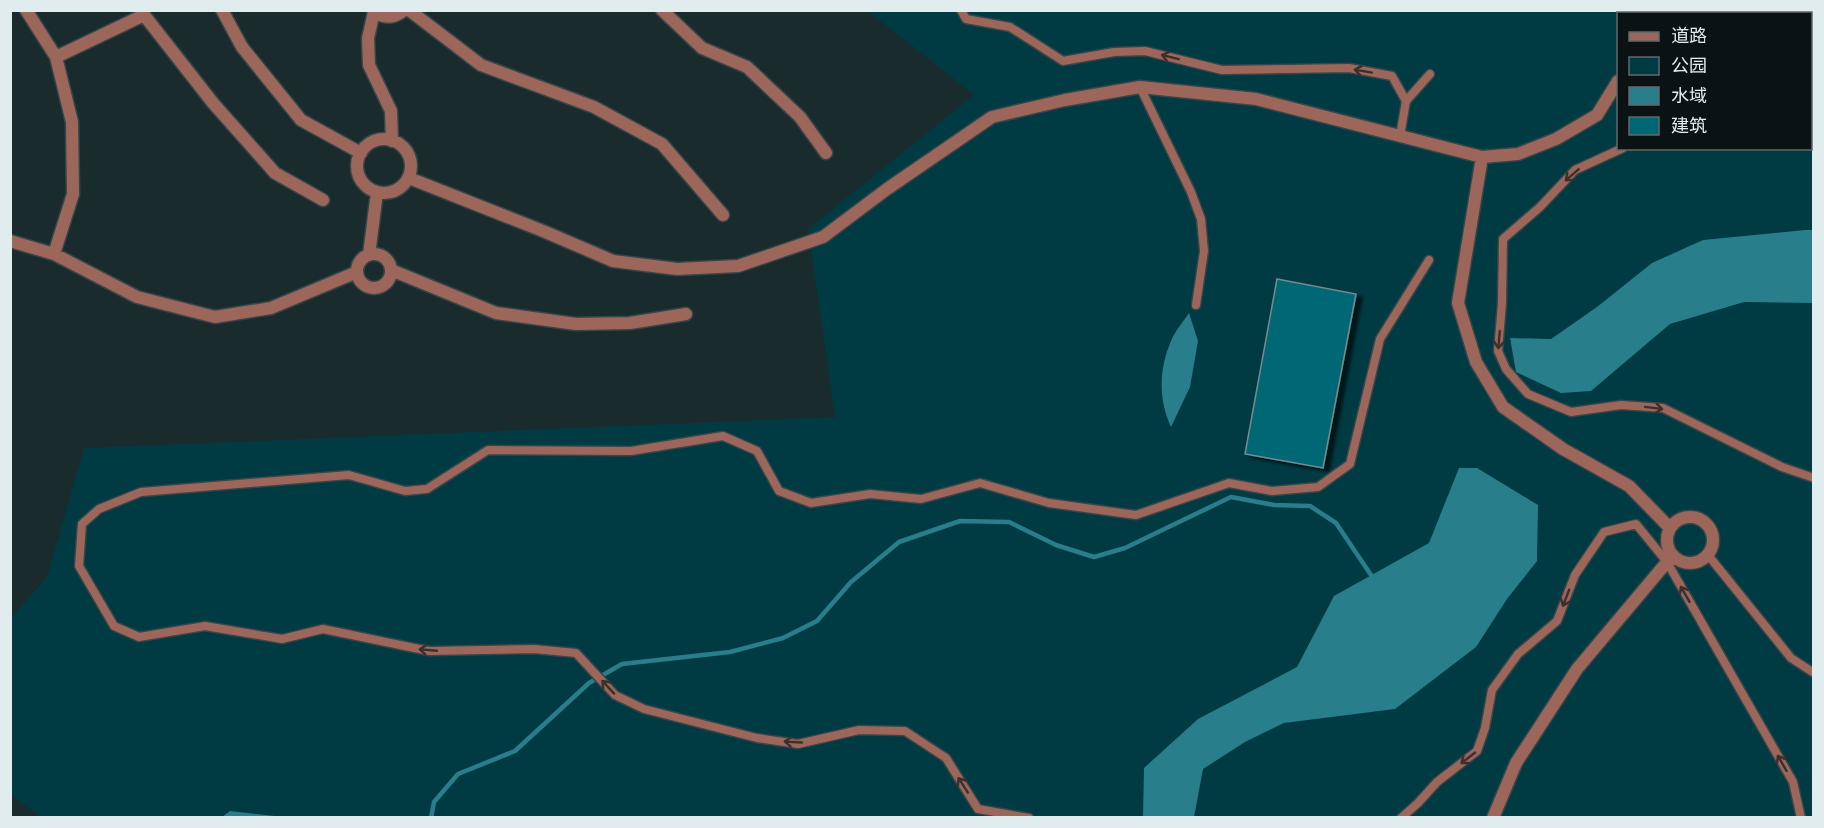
<svg xmlns="http://www.w3.org/2000/svg" width="1824" height="828" viewBox="0 0 1824 828" font-family="Poppins,'Noto Sans SC',sans-serif">
	<style>
		.green { fill: #003a42; fill-rule: evenodd }
		.water { fill: #287e8b }
		.lines { fill: none; stroke-linecap: round; stroke-linejoin: round }
		.stream { stroke: #287e8b; stroke-width: 4.5 }
		.building { fill: #006774; stroke: #778b8f; stroke-width: 1.5; filter: url(#shadow) }
		.service-casing { stroke: #364649; stroke-width: 11 }
		.minor-casing { stroke: #364649; stroke-width: 15 }
		.service { stroke: #9d665b; stroke-width: 8 }
		.minor { stroke: #9d665b; stroke-width: 12 }
		.oneway { stroke: #3e2f2d }
	</style>
	<defs>
		<filter id="shadow"><feDropShadow dx="6" dy="3.5" stdDeviation="1.5" flood-color="#0009"/></filter>
	</defs>
	<rect width="100%" height="100%" fill="#1a2b2e"/>
	<path class="green" d="M868 11H1813V817L42 818 11 795V618L47 577 84 448 835 417 808 229 974 95ZM1618 14H1810V148H1618Z"/>
	<path class="water" d="M1805 230H1813V303L1744 302 1670 324 1591 391 1561 393 1516 372 1510 338 1551 339 1597 307 1652 263 1703 240Z
		M1189 313 1198 341 1190 387 1171 427C1158 399 1159 369 1171 341 1175 331 1183 322 1189 313Z
		M1459 468H1477L1538 505 1537 561 1507 599 1476 647 1395 709 1284 723 1245 742 1203 769 1194 817H1143L1144 768 1198 719 1297 667 1334 596 1429 543Z
		M230 811 284 817H222Z"/>
	<g class="lines">
		<path class="stream" d="M431 818 434 802 458 774 515 751 589 683 622 664 730 652 783 638 817 621 851 582 899 542 960 521 1009 522 1056 545 1094 557 1125 548 1231 497 1274 505 1310 506 1336 523 1371 575"/>
	</g>
	<path class="building" d="M1277 279 1356 294 1323 468 1245 454Z"/>
	<g class="lines">
		<g class="service-casing">
			<path id="service" d="M961 10 966 19 1010 27 1063 61 1114 52 1145 51 1222 70 1349 68 1392 76 1406 101
				M1810 71 1814 72
				M1140 87 1191 192 1201 219 1204 251 1196 305
				M1400 136 1406 101 1430 74
				M1623 148 1575 170 1540 207 1503 239 1502 303 1498 351 1506 369 1528 394 1571 412 1621 405 1663 408 1782 467 1814 478
				M1708 555 1791 658 1814 673
				M1029 818 978 809 946 758 905 731 859 730 798 744 757 738 644 709 615 695 576 653 534 649 429 651 323 629 282 639 205 626 139 637 114 626 79 566 82 524 99 509 141 492 349 475 405 491 427 489 488 450 631 451 723 436 757 451 779 491 811 503 870 494 921 499 980 483 1049 503 1136 515 1229 483 1272 491 1318 487 1350 464 1380 339 1429 260
				M1401 818 1418 803 1437 782 1477 751 1485 728 1492 690 1518 654 1557 621 1575 575 1604 532 1636 524 1667 562 1793 782 1801 818"/>
		</g>
		<g class="minor-casing">
			<path id="minor" d="M26 10 56 57 72 122 73 194 54 254
				M143 10 144 15 213 103 275 173 323 200
				M222 10 242 47 301 120 361 153
				M373 10C383 19 394 19 404 10
				M409 10 481 65 594 107 662 144 723 215
				M662 10 702 48 747 67 800 117 826 153
				M374 12 368 38 369 65 391 111 392 141
				M1651 14 1653 10
				M56 57 144 15
				M357 166a27 27 0 1 1 54 0a27 27 0 1 1-54 0Z
				M1482 157 1458 303 1476 362 1503 407 1563 449 1629 486 1670 528
				M409 178 543 231 613 261 677 269 738 266 823 237 887 189 992 117 1065 100 1140 87 1256 99 1482 157 1518 154 1556 139 1597 115 1618 81
				M10 241 54 254 137 297 215 317 271 308 357 272
				M357 271a17 17 0 1 1 34 0a17 17 0 1 1-34 0Z
				M369 255 377 192
				M391 270 496 313 576 324 630 323 686 314
				M1667 540a23 23 0 1 1 46 0a23 23 0 1 1-46 0Z
				M1493 818 1516 763 1577 669 1667 562 1674 558"/>
		</g>
		<use href="#service" class="service"/>
		<use href="#minor" class="minor"/>
	</g>
	<defs><path id="oneway-shaft" d="M-6 0H5M1.5-3L5.5 0L1.5 3" fill="none" stroke-width="1.6" stroke-linecap="round" stroke-linejoin="round" transform="scale(1.5)"/></defs>
	<g class="oneway">
		<use href="#oneway-shaft" transform="translate(1170 57) rotate(-166)"/>
		<use href="#oneway-shaft" transform="translate(1363 71) rotate(-170)"/>
		<use href="#oneway-shaft" transform="translate(1572 175) rotate(139)"/>
		<use href="#oneway-shaft" transform="translate(1499 340) rotate(95)"/>
		<use href="#oneway-shaft" transform="translate(1654 408) rotate(7)"/>
		<use href="#oneway-shaft" transform="translate(1685 594) rotate(-120)"/>
		<use href="#oneway-shaft" transform="translate(1566 598) rotate(111)"/>
		<use href="#oneway-shaft" transform="translate(428 650) rotate(-175)"/>
		<use href="#oneway-shaft" transform="translate(608 687) rotate(-133)"/>
		<use href="#oneway-shaft" transform="translate(793 742) rotate(-177)"/>
		<use href="#oneway-shaft" transform="translate(1468 758) rotate(142)"/>
		<use href="#oneway-shaft" transform="translate(1782 763) rotate(-120)"/>
		<use href="#oneway-shaft" transform="translate(963 785) rotate(-123)"/>
	</g>
	<rect width="1824" height="828" fill="none" stroke="#e1ecee" stroke-width="24"/>
	<rect x="1617" y="12" width="195" height="138" fill="#0b1214" stroke="#61696b" stroke-width="1.5"/>
	<rect x="1629" y="32" width="30" height="9" fill="#9d665b" stroke="#61696b" stroke-width="1.5"/>
	<text x="1671" y="42" font-size="18" fill="#e1ecee">道路</text>
	<rect x="1629" y="57" width="30" height="18" fill="#003a42" stroke="#61696b" stroke-width="1.5"/>
	<text x="1671" y="72" font-size="18" fill="#e1ecee">公园</text>
	<rect x="1629" y="87" width="30" height="18" fill="#287e8b" stroke="#61696b" stroke-width="1.5"/>
	<text x="1671" y="102" font-size="18" fill="#e1ecee">水域</text>
	<rect x="1629" y="117" width="30" height="18" fill="#006774" stroke="#61696b" stroke-width="1.5"/>
	<text x="1671" y="132" font-size="18" fill="#e1ecee">建筑</text>
</svg>
